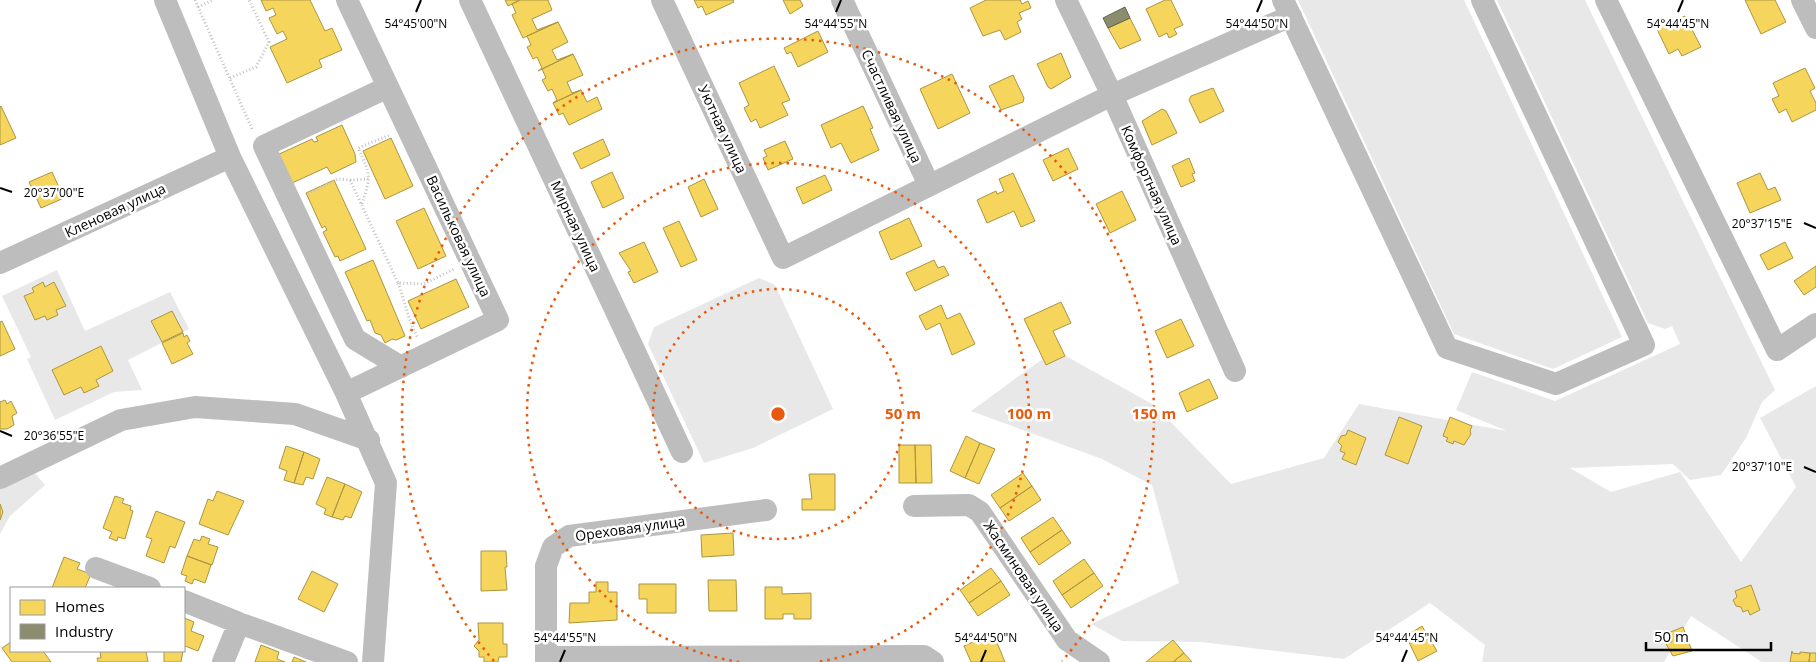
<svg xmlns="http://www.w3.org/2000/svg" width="1816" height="662" viewBox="0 0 1816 662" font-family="'Open Sans',sans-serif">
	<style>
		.green { fill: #e8e8e8 }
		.homes { fill: #f6d55c; stroke: #ac9540 }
		.industry { fill: #8c8c6e; stroke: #62624d }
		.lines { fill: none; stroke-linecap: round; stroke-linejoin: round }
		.path { stroke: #c2c2c2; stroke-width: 3; stroke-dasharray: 1 2.5; stroke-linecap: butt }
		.minor { stroke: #bdbdbd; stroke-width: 22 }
		.ticks { fill: none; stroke: #000; stroke-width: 2 }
		.ring { fill: none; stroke: #e8590c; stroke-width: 2.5; stroke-dasharray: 2.5 5 }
		.labels { text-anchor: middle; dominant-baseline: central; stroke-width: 5; stroke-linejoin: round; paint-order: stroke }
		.street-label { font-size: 14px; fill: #000; stroke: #fff }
		.ticks-label { font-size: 12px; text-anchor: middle; fill: #000; stroke: #fff; stroke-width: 5; stroke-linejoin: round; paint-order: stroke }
		.centre { fill: #e8590c; stroke: #fff; stroke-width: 2.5 }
		.ring-label { font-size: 15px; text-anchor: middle; font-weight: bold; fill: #e8590c; stroke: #fff; stroke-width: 5; stroke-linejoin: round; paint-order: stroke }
	</style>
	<rect width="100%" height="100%" fill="#fff"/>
	<path class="green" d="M1298 0H1464L1622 337 1553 369 1454 334Z
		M1497 0H1585L1775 390 1762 402 1746 438 1721 475 1690 480 1673 464 1570 468 1611 492 1680 472 1741 562 1796 487 1760 418 1816 386V662H1762L1691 616 1664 662H1482L1485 645 1430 603 1344 659 1202 642 1122 641 1091 624 1179 583 1152 485 1102 459 971 411 1055 350 1154 405 1231 484 1324 458 1359 404 1507 431 1456 410 1472 372 1555 401 1680 344 1672 326 1665 329 1648 323Z
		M57 270 85 331 170 292 189 329 128 360 142 390 114 392 55 420 27 359 31 357 2 296Z
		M759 278 775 285 833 409 753 448 704 463 648 344 654 327Z
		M34 472 45 485 10 516 0 534V488Z"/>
	<path class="homes" d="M261 0H310L325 31 332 28 342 50 319 60 322 67 287 83 270 47 287 39 283 31 277 34 269 18 276 15 273 8 266 11Z
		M505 0H520L508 6Z
		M520 0H548L552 10 532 19 537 30 558 22 523 38 512 15 516 13 512 4Z
		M694 0H733L734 2 706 15 702 6 698 8Z
		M783 0H800L803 6 790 14Z
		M986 0H1020L1022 4 1028 1 1031 8 1019 13 1022 19 1017 22 1021 32 1005 40 1000 30 983 36 970 8Z
		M1165 0H1171L1183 25 1174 29 1177 34 1169 38 1167 33 1159 37 1146 9Z
		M1745 0H1775L1786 22 1761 34Z
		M1685 16 1701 47 1682 56 1678 49 1669 54 1655 25 1665 20 1668 24Z
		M1130 18 1141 40 1120 49 1108 28Z
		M558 22 568 42 552 50 557 60 573 54 538 71 542 68 537 57 533 59 527 47 531 45 527 36Z
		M818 31 828 52 798 67 791 52 787 54 784 48Z
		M1061 53 1071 77 1051 89 1048 87 1037 64Z
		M573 54 583 75 567 82 572 93 581 90 553 103 557 100 552 89 548 91 542 80 546 78 542 69Z
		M774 66 790 100 782 103 788 115 760 128 756 119 751 122 744 108 749 105 739 83Z
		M1805 68 1815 88 1810 91 1816 103V110L1792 122 1786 109 1779 113 1772 99 1779 96 1773 83Z
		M952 74 970 113 938 129 920 89Z
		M1013 75 1024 98 1023 102 1001 110 989 86Z
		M1213 88 1224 111 1200 123 1189 100 1191 96Z
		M581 90 587 102 597 97 602 109 569 125 563 113 559 115 553 103Z
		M1 106 16 138 0 145V107Z
		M863 106 873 128 870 129 879 150 851 163 841 143 831 148 821 125Z
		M1162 109 1166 111 1177 133 1152 145 1142 121Z
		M342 125 355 154 356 162 331 174 327 167 290 184 277 155 312 139 314 142 318 141 316 137Z
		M391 138 413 186 385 199 363 151Z
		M603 139 610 155 581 169 573 153Z
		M785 141 793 159 768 170 763 158 767 156 764 150Z
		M1068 148 1078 169 1053 181 1043 160Z
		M1189 158 1195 173 1192 174 1195 181 1181 187 1172 166Z
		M52 172 64 198 41 208 29 182Z
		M612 172 624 198 603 208 591 182Z
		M1013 173 1035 221 1021 227 1014 211 987 223 977 200 996 191 997 194 1004 191 999 179Z
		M1760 173 1768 190 1775 187 1781 200 1750 213 1737 183Z
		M825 175 832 190 803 204 796 188Z
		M704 179 718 209 701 217 688 187Z
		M334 180 366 249 340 261 338 256 335 257 323 232 327 230 325 226 322 228 306 193Z
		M1122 191 1136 220 1110 233 1096 204Z
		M424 208 446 256 418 269 396 221Z
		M909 218 922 246 891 260 879 232Z
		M679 221 697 260 681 267 663 228Z
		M644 242 658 272 634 283 628 272 631 271 619 253Z
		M1785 242 1793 258 1768 270 1760 255Z
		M373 260 405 336 396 340 392 339 385 343 381 335 375 333 370 320 367 321 345 272Z
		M934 260 938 268 944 266 949 275 915 291 906 273Z
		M1816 266V287L1804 295 1794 281Z
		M456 279 469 307 421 329 408 301Z
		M43 282 45 287 54 282 66 306 56 310 58 315 47 320 45 316 35 320 24 296 34 292 32 288Z
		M1061 302 1071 323 1053 331 1065 356 1046 365 1024 319Z
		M941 305 947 319 960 313 975 344 952 355 940 323 926 330 919 316Z
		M172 311 183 332 162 342 151 321Z
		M1181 319 1194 346 1167 358 1155 331Z
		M2 321 15 349 0 356V322Z
		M183 333 184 337 187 335 190 341 187 343 193 354 172 364 162 343Z
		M101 346 113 371 96 380 99 386 84 393 81 387 64 395 52 370Z
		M1209 379 1218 398 1187 412 1179 393Z
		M5 400 7 404 11 401 17 413 12 416 14 425 7 429H0V402Z
		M1399 417 1422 426 1408 464 1385 455Z
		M1450 417 1472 426 1470 431 1471 434 1464 445 1454 441 1453 444 1446 441 1448 438 1443 436Z
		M1348 430 1366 438 1356 465 1342 459 1345 453 1340 451 1342 446 1338 442 1341 436 1346 435Z
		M966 436 980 443 965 478 950 471Z
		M980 443 995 449 979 484 965 478Z
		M899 445H915L916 483H899Z
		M915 445H931L932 483H916Z
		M286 446 304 452 294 483 284 480 287 471 279 468Z
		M304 452 320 459 313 479 306 477 303 485 294 483Z
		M1023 473 1032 486 1000 508 991 495Z
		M809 474H835V510H802V499H812Z
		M327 477 345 484 332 517 324 514 326 509 316 504Z
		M345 484 362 492 351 518 345 516 343 520 332 517Z
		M1032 486 1041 500 1009 521 1000 508Z
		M217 491 244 501 228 535 199 524 208 499 213 501Z
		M115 496 124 499 122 503 131 506 130 510 133 511 125 539 118 537 117 541 109 538 112 532 103 528Z
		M0 504 3 512 0 520Z
		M156 511 185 522 175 548 170 546 164 563 146 556 152 539 146 537Z
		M1053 517 1062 530 1030 552 1021 538Z
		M1062 530 1071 543 1039 565 1030 552Z
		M733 533 734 555 702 557 701 535Z
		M202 536 210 539 208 544 218 547 212 565 187 556 194 539 200 541Z
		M481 551H506L507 567H505L507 590 481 591Z
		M187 556 211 565 205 583 194 579 192 584 185 581 187 576 181 574Z
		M64 557 80 563 77 569 91 574 85 588H52Z
		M1084 559 1094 573 1062 595 1053 581Z
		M991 568 1001 581 969 603 960 590Z
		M312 571 338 584 324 612 298 599Z
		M1094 573 1103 586 1071 608 1062 595Z
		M708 580H736L737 611H709Z
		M1001 581 1010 595 978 616 969 603Z
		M596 582H608V592H617V620L569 623 570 603H589V592H596Z
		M639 584H676V613H647V599H639Z
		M1751 585 1760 610 1750 615 1748 610 1743 612 1741 607 1736 606 1733 600 1737 597 1735 591Z
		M765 587H782V594L811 593V619H794V614H783V619H765Z
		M184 618 194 622 191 631 204 636 198 651 185 646 184 649Z
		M478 623H503V644H507V657H499L498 662H484V657H479V651L474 646 479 640Z
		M1422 626 1437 651 1418 661 1406 636Z
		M1683 627 1692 651 1673 656 1666 644 1672 642 1668 633Z
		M993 633 1005 662H971L964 646Z
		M1173 640 1184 653 1173 662H1146Z
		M11 642V651H43L51 662H12L2 648Z
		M261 645 279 652 277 659 285 662H255Z
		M100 651H146L148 662H98L97 658H101Z
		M164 651H183L181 662H164Z
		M1792 651V653L1800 654V652L1810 653 1809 662H1790Z
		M1184 653 1192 662H1173Z
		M1810 653H1816V662H1809Z
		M294 657 306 662H292Z"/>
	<path class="industry" d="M1125 7 1130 18 1108 28 1103 18Z"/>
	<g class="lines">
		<path class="path" d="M195 0 253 131
			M198 7 213 0
			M230 78 256 67 269 42 249 0
			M350 180 370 179
			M308 194 338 179 350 180 398 283 424 284 454 269
			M362 204C371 176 371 175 358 148L390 135
			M398 283C405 302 408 320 418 338"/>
		<path class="minor" d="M165 0 230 157 346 393 386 483 373 662
			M470 0 682 452
			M662 0 783 258 1112 95 1291 16
			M842 0 929 185
			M1066 0 1112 95 1235 371
			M1283 0 1447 348 1556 384 1644 345 1482 0
			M1606 0 1777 350 1816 324
			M1802 0 1816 28
			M388 87 264 146 355 339 401 367
			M0 263 230 157
			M346 393 498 320 347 0
			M0 478 121 420 195 407 295 414 369 440
			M914 506 969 505 980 512 1067 640 1099 662
			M96 568 150 588
			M184 601 239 623
			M546 657 924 656 933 662
			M223 662 239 623 347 662
			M546 662V566L553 547 569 536 766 510"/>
	</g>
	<path class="ticks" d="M416 12 421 0M836 12 841 0M1257 12 1262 0M1678 12 1683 0M0 188 12 192M1804 223 1816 228M0 431 12 436M1804 467 1816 472M560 662 565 650M981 662 986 650M1402 662 1407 650"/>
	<g class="ring">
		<circle cx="778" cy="414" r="125"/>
		<path d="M739 662A251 251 0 1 1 817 662"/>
		<path d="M494 661A376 376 0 1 1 1062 661"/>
	</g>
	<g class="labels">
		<g class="street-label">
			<text transform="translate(892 106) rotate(65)">Счастливая улица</text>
			<text transform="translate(723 129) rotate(65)">Уютная улица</text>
			<text transform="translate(1152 185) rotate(66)">Комфортная улица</text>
			<text transform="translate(115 210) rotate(-25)">Кленовая улица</text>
			<text transform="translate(576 226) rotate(65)">Мирная улица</text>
			<text transform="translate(459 236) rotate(65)">Васильковая улица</text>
			<text transform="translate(630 528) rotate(-8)">Ореховая улица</text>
			<text transform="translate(1024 576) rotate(56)">Жасминовая улица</text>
		</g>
	</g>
	<g class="ticks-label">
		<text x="416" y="28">54°45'00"N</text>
		<text x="836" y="28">54°44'55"N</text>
		<text x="1257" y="28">54°44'50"N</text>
		<text x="1678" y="28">54°44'45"N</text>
		<text x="54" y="197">20°37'00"E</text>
		<text x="1762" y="228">20°37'15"E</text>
		<text x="54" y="440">20°36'55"E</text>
		<text x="1762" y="471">20°37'10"E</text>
		<text x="565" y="642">54°44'55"N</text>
		<text x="986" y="642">54°44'50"N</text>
		<text x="1407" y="642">54°44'45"N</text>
	</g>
	<circle cx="778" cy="414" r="8" class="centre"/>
	<g class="ring-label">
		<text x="903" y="419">50 m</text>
		<text x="1029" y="419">100 m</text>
		<text x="1154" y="419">150 m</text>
	</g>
	<rect x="10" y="587" width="175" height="65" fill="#ffffff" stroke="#999999"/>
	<rect x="20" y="600" width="25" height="15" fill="#f6d55c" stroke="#999999"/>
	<text x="55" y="612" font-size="15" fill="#000000">Homes</text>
	<rect x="20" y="624" width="25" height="15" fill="#8c8c6e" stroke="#999999"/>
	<text x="55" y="637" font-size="15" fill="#000000">Industry</text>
	<path d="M1646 642v8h125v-8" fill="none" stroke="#000000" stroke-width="2.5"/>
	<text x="1654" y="642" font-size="15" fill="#000000" stroke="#ffffff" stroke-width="4" paint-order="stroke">50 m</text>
</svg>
